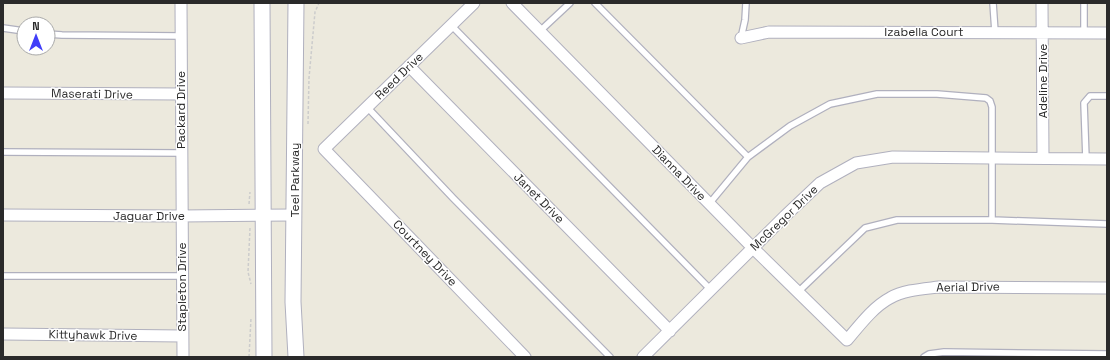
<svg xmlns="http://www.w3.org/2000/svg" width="1110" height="360" viewBox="0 0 1110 360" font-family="'Space Grotesk',sans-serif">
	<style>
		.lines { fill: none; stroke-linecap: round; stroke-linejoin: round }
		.lane-casing { stroke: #b0b0be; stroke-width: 8 }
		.street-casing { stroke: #b0b0be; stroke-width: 13 }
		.secondary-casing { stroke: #b0b0be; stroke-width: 17 }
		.path { stroke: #ccc; stroke-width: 1.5; stroke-dasharray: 3 2; stroke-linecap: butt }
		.lane { stroke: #fff; stroke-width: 5.5 }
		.street { stroke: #fff; stroke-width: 11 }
		.secondary { stroke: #fff; stroke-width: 15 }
		.labels { text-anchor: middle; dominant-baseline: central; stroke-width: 3; stroke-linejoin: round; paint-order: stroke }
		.street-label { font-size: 12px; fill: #2a2a2a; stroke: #fff }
	</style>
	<rect width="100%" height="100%" fill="#ece9dd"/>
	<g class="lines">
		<g class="lane-casing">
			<path id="lane" d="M595 3 748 157
				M993 3 995 32
				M451 25 711 290
				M3 28 24 31
				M540 31 570 3
				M1084 32V3
				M48 34 62 35 181 36
				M741 38 745 20 746 3
				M367 107 453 198 610 357
				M3 152 181 153
				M1086 159 1084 103 1090 96H1107
				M709 204 748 157 790 126 830 104 877 94H937L986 98 990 101 992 107V220
				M3 276H182
				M798 292 865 228 897 220H992L1107 224
				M924 357 929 354 944 352 1107 354"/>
		</g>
		<g class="street-casing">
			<path id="street" d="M181 3 183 357
				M474 3 324 149 525 357
				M512 3 753 248 847 340C859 326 873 307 890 298 904 290 923 289 939 287L1107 288
				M1042 3 1043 158
				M741 38 769 32 1107 33
				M409 66 670 331
				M3 93 181 94
				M3 215 181 216 294 215
				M3 334 182 336
				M643 357 785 216 820 183 856 163 893 157 1107 159"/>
		</g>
		<g class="secondary-casing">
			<path id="secondary" d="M262 3 264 357
				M296 357 293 302 296 3"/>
		</g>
		<path class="path" d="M308 124 309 78 315 12 319 3
			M249 204 250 192
			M250 228 248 272 251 284
			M249 357 251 318"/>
		<use href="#lane" class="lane"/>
		<use href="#street" class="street"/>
		<use href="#secondary" class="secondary"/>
	</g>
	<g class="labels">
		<g class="street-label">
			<text x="924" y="32">Izabella Court</text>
			<text transform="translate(399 76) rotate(-44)">Reed Drive</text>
			<text transform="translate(1043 81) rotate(-90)">Adeline Drive</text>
			<text transform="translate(92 94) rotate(1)">Maserati Drive</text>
			<text transform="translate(181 110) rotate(-90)">Packard Drive</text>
			<text transform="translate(679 173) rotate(46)">Dianna Drive</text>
			<text transform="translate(295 180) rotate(-90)">Teel Parkway</text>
			<text transform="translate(539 198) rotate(45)">Janet Drive</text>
			<text x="149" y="216">Jaguar Drive</text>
			<text transform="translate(784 218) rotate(-44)">McGregor Drive</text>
			<text transform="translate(425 253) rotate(46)">Courtney Drive</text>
			<text transform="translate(182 287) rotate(-90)">Stapleton Drive</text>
			<text transform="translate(968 287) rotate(-1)">Aerial Drive</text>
			<text transform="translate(93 335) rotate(1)">Kittyhawk Drive</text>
		</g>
	</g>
	<rect width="1110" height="360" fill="none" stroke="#2a2a2a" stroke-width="8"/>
	<g transform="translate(36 36)"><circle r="19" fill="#ffffff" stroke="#aaaaaa"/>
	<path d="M0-3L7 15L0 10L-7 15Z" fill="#413ef8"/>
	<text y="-6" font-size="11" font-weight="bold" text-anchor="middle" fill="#2a2a2a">N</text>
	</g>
</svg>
